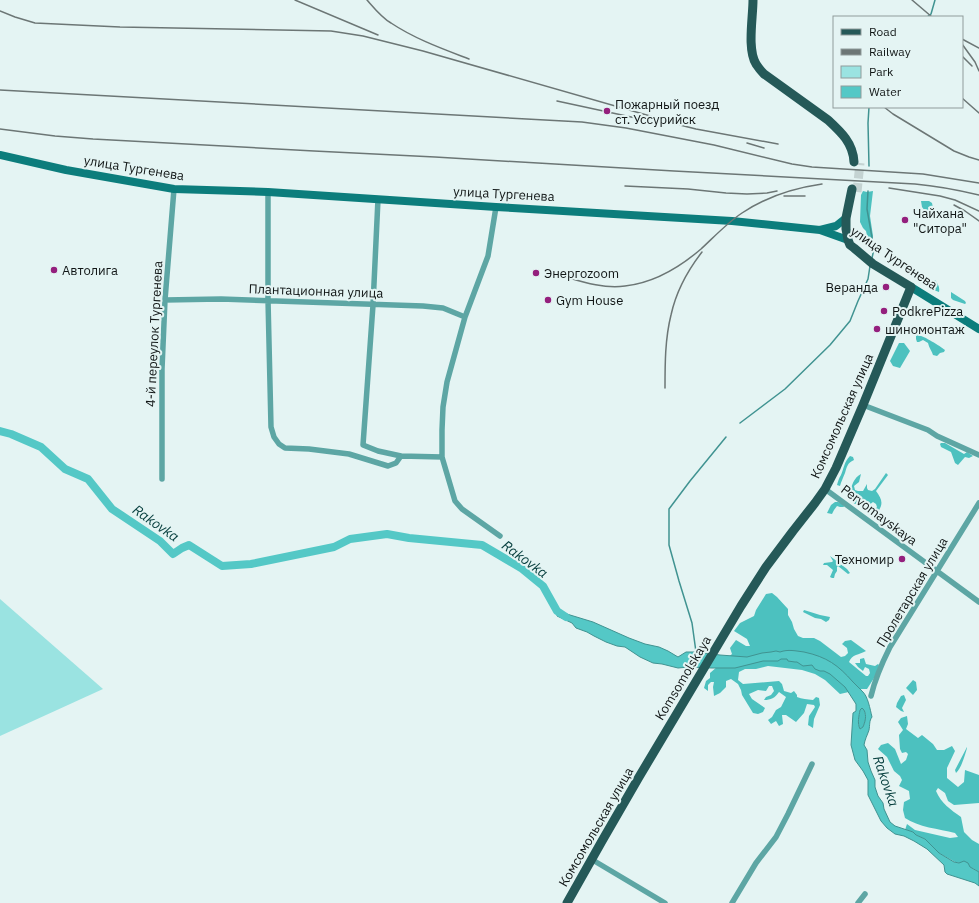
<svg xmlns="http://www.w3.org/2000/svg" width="979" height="903" viewBox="0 0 979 903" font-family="'IBM Plex Sans',sans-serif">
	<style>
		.green { fill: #9ae3e1 }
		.forest { fill: #4cc1bf }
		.water { fill: #54c8c6; stroke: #409391; fill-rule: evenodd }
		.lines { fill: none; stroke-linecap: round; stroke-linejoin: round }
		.stream { stroke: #409391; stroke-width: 1.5 }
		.river { stroke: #54c8c6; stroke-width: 8 }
		.primary-tunnel { stroke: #c4d3d2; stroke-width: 9; stroke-dasharray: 9 4.5; stroke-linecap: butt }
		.street { stroke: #5da6a4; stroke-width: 5.5 }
		.secondary { stroke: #0c7d7c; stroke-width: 8 }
		.primary { stroke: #255958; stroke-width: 9 }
		.rail { stroke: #6c7675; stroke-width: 1.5 }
		.poi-dot { fill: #941f7d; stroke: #e4f4f3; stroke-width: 1.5 }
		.labels { text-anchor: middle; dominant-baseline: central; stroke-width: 4; stroke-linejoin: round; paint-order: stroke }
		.poi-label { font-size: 13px; fill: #111616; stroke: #e4f4f3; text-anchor: start }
		.street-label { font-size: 13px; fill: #111616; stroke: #e4f4f3 }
		.water-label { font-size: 14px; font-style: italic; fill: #043d3c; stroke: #e4f4f3 }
	</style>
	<rect width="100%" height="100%" fill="#e4f4f3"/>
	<path class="green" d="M0 599 103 689 0 736Z"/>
	<path class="forest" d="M863 191 867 192 873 191 870 216 873 236 872 242 868 240 866 231 863 228 860 222 861 195Z
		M921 201H929L932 203 933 208 930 211H925L922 207Z
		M935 280C938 284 940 287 939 292L931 289 930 287 934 284 933 282Z
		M951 292 965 301 966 303 965 304 953 300 951 298Z
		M918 335C924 336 940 346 945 350L944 352 940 353 937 356 933 355C932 351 929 348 928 343L923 340 919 342H917L916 339V336Z
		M899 343H904L910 351 900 368 893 366 890 361Z
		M941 443H945L964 454 967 452 973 456 969 458 965 457 958 465 955 463 951 452 941 447 940 444Z
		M850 456 853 457 854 460C847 463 847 467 845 473 843 478 841 482 840 486L837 485C838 481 839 478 841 475 844 468 844 462 850 456Z
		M886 473 888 475 876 491C882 499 884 504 877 513L874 511 877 507 876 504 873 502 869 505 867 511 864 510 861 508 863 504 861 503 855 504 852 502C848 494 852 478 861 474L859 482 854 486 855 490 858 491H863L867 484V488L868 490 872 491 875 489Z
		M835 502H838L843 504 844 507H840L837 506 834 510 832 514 827 513 831 505Z
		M830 556 847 569 850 573 848 574 838 566 837 567V571L835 574 834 578H832L830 577 833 570 827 565H823L824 563 832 562 833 561Z
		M772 593 777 597 788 609V615L792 622 794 629 798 636 803 638H814L820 641 841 657 845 656 848 653 847 648 842 644 845 641 851 640 866 651C859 655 852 654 849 662L866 676H868L870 673 869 669 865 667 863 671 858 667 855 663H860V659L864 658 866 664 875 666 878 664 879 665 876 675 867 689H862L840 694 825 680 815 674 802 670 768 666 756 669H745L739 672 738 680 743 684 779 681 782 684 784 691 791 693 794 691 797 695V697C802 699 807 699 813 700L816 697 819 698 820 705 814 719 813 728 808 725 809 716 815 707 814 705 807 704 804 713 796 722 786 715H782L783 724 779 726 776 721 771 724 768 720 772 717 776 710 781 707 786 697 779 692C775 698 771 700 764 700L766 697 771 695 774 691 772 686H769L766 691 758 690 749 694 752 699 765 708 763 712 758 714 753 713 742 695 741 690 738 684 731 679 726 681V687L720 693 714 696 713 687 714 682H711L708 685V691L704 688 706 681 710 678V673L732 654 730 648 736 640 746 646H750L747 639 734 631 740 623 754 616 756 610 766 594Z
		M804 610 820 615 830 617 829 620 826 622 821 619 815 618 803 612Z
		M913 680 916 682 917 690 913 695 906 688Z
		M904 695 906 700 902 708 904 712 901 711 896 707 897 703 901 696Z
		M862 708 864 710C867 716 865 722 863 727L860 729C857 723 859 716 860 710Z
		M907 716 908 724 906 729 918 738 922 735 933 744 937 750H944L952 746 955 751 947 768V778L958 787 964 782 965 770 979 775V803L954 805 948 801 945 793 938 788 936 791C941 803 951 810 961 817L964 832 972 840 979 844V872L974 869 959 863 955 862 948 858 939 853 925 839 916 835 913 832 905 830 907 824 915 830 950 838 958 837 955 833C939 829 918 827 905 818L903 810 904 802 910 799 909 791 899 786 902 780 900 776 894 771 887 757 878 749 881 745 888 743 895 749 901 764 906 760 908 754 906 752 902 753 900 749 899 735 903 730 898 722 901 718Z
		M967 747V748C965 755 961 769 956 773L955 770Z"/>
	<path class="water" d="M557 611 593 622 629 638 645 644 659 647 668 651 678 657 686 652H696L720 655 747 657 762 653 771 652 776 651 780 652C788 649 796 651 804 652 827 657 838 665 853 682 856 685 859 688 862 691 868 696 870 709 872 717 869 721 870 725 869 730 867 736 865 739 864 745L867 750 868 762 871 771 875 780V787L878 796 883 803 884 809 890 822 895 826 913 832 916 835 925 839 939 853 954 862 959 863 964 861 968 863 970 867 979 872V886L975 883 947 874 945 872 944 865 927 849 914 841 904 836 895 834 887 828 881 821 868 795V780L863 771 855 760 851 745 853 713 856 711V704L845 687 830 674 824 671H820L815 669 812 665 803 666 797 662H795L788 661 787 659H781L778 661H763L735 668H712L689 667 678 668 662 664 653 663 640 657 625 647 617 646 606 642 594 636 587 632 576 628 572 623 557 616ZM862 708 864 710C867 716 865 722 863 727L860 729C857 723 859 716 860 710Z"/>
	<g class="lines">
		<path class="stream" d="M927 17 931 14 935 0
			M869 166 868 123 869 107
			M868 191 867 209 874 249 872 258
			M740 423 785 389 830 345 850 321 858 301 868 279 870 266
			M696 652 692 623 679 581 669 545V509L690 481 726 437"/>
		<path class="river" d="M0 431 11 434 41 447 65 469 88 479 112 509 160 541 173 554 182 548 189 545 222 566 251 564 334 547 350 539 387 534 409 538 482 545 521 568 543 586 557 611 566 617"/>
		<path class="primary-tunnel" d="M857 192 860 163"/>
		<path class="street" d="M268 192V300L271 427 274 437 279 444 285 448 309 449 349 454 388 466 396 463 401 456 442 457
			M378 199 373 305 363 445 378 451 401 456
			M496 207 488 256 465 317 447 382 443 407 442 430V457L455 501 462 509 500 536
			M165 300 221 299 423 306 443 308 465 317
			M863 405 928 430 937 436 979 455
			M162 479V369L165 300 174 189
			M825 489 979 602
			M871 696C875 679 882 663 890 647L979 503
			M591 859 665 903
			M732 903 756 863 776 837 788 814 812 764
			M858 903 865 894"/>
		<path class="secondary" d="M0 155 66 170 174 189 268 192 496 207 732 221 820 230 848 240
			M820 230 836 226 846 218
			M911 287 979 329"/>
		<path class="primary" d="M753 0C753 18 747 49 756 64 758 67 761 71 764 74L828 120C841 132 853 143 854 162
			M852 189 846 218V229L848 240 850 245 854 248 873 264 911 287
			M567 903 602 841 639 777 741 606 766 567 793 531 815 503 825 489 836 468 863 405 911 287"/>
		<path class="rail" d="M295 0 378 35
			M367 0C374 8 382 18 391 23 415 39 443 49 469 59
			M912 0 932 17
			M0 11 15 17 35 23 120 27 331 31 363 36 423 51 685 126
			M962 39 979 48
			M962 44 975 62 979 71
			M962 56 972 66
			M0 90 582 122 626 128 714 145 792 164 812 167 923 174 979 183
			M962 98 979 113
			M557 101 645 120
			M884 107 893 114 954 151 969 157 979 160
			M680 125 696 129 778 144
			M0 129 55 136 93 139 314 151 435 157 674 171 915 184C937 186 958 190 979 195
			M747 143 764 148
			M625 186 688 189 726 193 747 194 767 193 777 191
			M889 188 940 196 955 200 979 211
			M784 196H805
			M954 205 965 211 979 221
			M559 275C580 281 602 289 625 286 653 283 680 267 701 249 714 237 727 223 742 213 766 197 794 188 822 184
			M665 388C665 364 665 339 671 315 676 292 688 270 702 252"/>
	</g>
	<g class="poi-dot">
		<circle cx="607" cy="111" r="4"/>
		<circle cx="905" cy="220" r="4"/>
		<circle cx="54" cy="270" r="4"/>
		<circle cx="536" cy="273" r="4"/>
		<circle cx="886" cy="287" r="4"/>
		<circle cx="548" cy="300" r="4"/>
		<circle cx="884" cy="311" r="4"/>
		<circle cx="877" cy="329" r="4"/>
		<circle cx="902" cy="559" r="4"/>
	</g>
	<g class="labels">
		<g class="poi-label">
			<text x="615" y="104">Пожарный поезд<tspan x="615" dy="15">ст. Уссурийск</tspan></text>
			<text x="913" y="213">Чайхана<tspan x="913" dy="15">"Ситора"</tspan></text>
			<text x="62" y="270">Автолига</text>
			<text x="544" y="273">Энергоzoom</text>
			<text x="878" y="287" text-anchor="end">Веранда</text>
			<text x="556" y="300">Gym House</text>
			<text x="892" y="311">PodkrePizza</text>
			<text x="885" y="329">шиномонтаж</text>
			<text x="894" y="559" text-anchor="end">Техномир</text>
		</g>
		<g class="street-label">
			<text transform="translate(134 168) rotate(9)">улица Тургенева</text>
			<text transform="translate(504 194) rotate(3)">улица Тургенева</text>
			<text transform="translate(894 258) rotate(34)">улица Тургенева</text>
			<text transform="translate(316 291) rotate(2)">Плантационная улица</text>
			<text transform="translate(154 334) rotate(-87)">4-й переулок Тургенева</text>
			<text transform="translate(842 416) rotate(-66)">Комсомольская улица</text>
			<text transform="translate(879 515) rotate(37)">Pervomayskaya</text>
			<text transform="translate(912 592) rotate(-59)">Пролетарская улица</text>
			<text transform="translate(683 678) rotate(-59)">Komsomolskaya</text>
			<text transform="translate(596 827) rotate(-60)">Комсомольская улица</text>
		</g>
		<g class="water-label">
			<text transform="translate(156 523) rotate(35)">Rakovka</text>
			<text transform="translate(525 559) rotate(36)">Rakovka</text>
			<text transform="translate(886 781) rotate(71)">Rakovka</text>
		</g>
	</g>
	<rect x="833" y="16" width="130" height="92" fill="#e4f4f3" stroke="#909b9b"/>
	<rect x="841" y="29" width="20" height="6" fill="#255958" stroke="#909b9b"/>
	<text x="869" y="36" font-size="12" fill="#111616">Road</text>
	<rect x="841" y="49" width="20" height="6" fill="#6c7675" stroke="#909b9b"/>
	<text x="869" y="56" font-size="12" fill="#111616">Railway</text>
	<rect x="841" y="66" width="20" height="12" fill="#9ae3e1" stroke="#909b9b"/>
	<text x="869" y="76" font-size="12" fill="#111616">Park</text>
	<rect x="841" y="86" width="20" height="12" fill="#54c8c6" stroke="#909b9b"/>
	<text x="869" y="96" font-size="12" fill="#111616">Water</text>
</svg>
